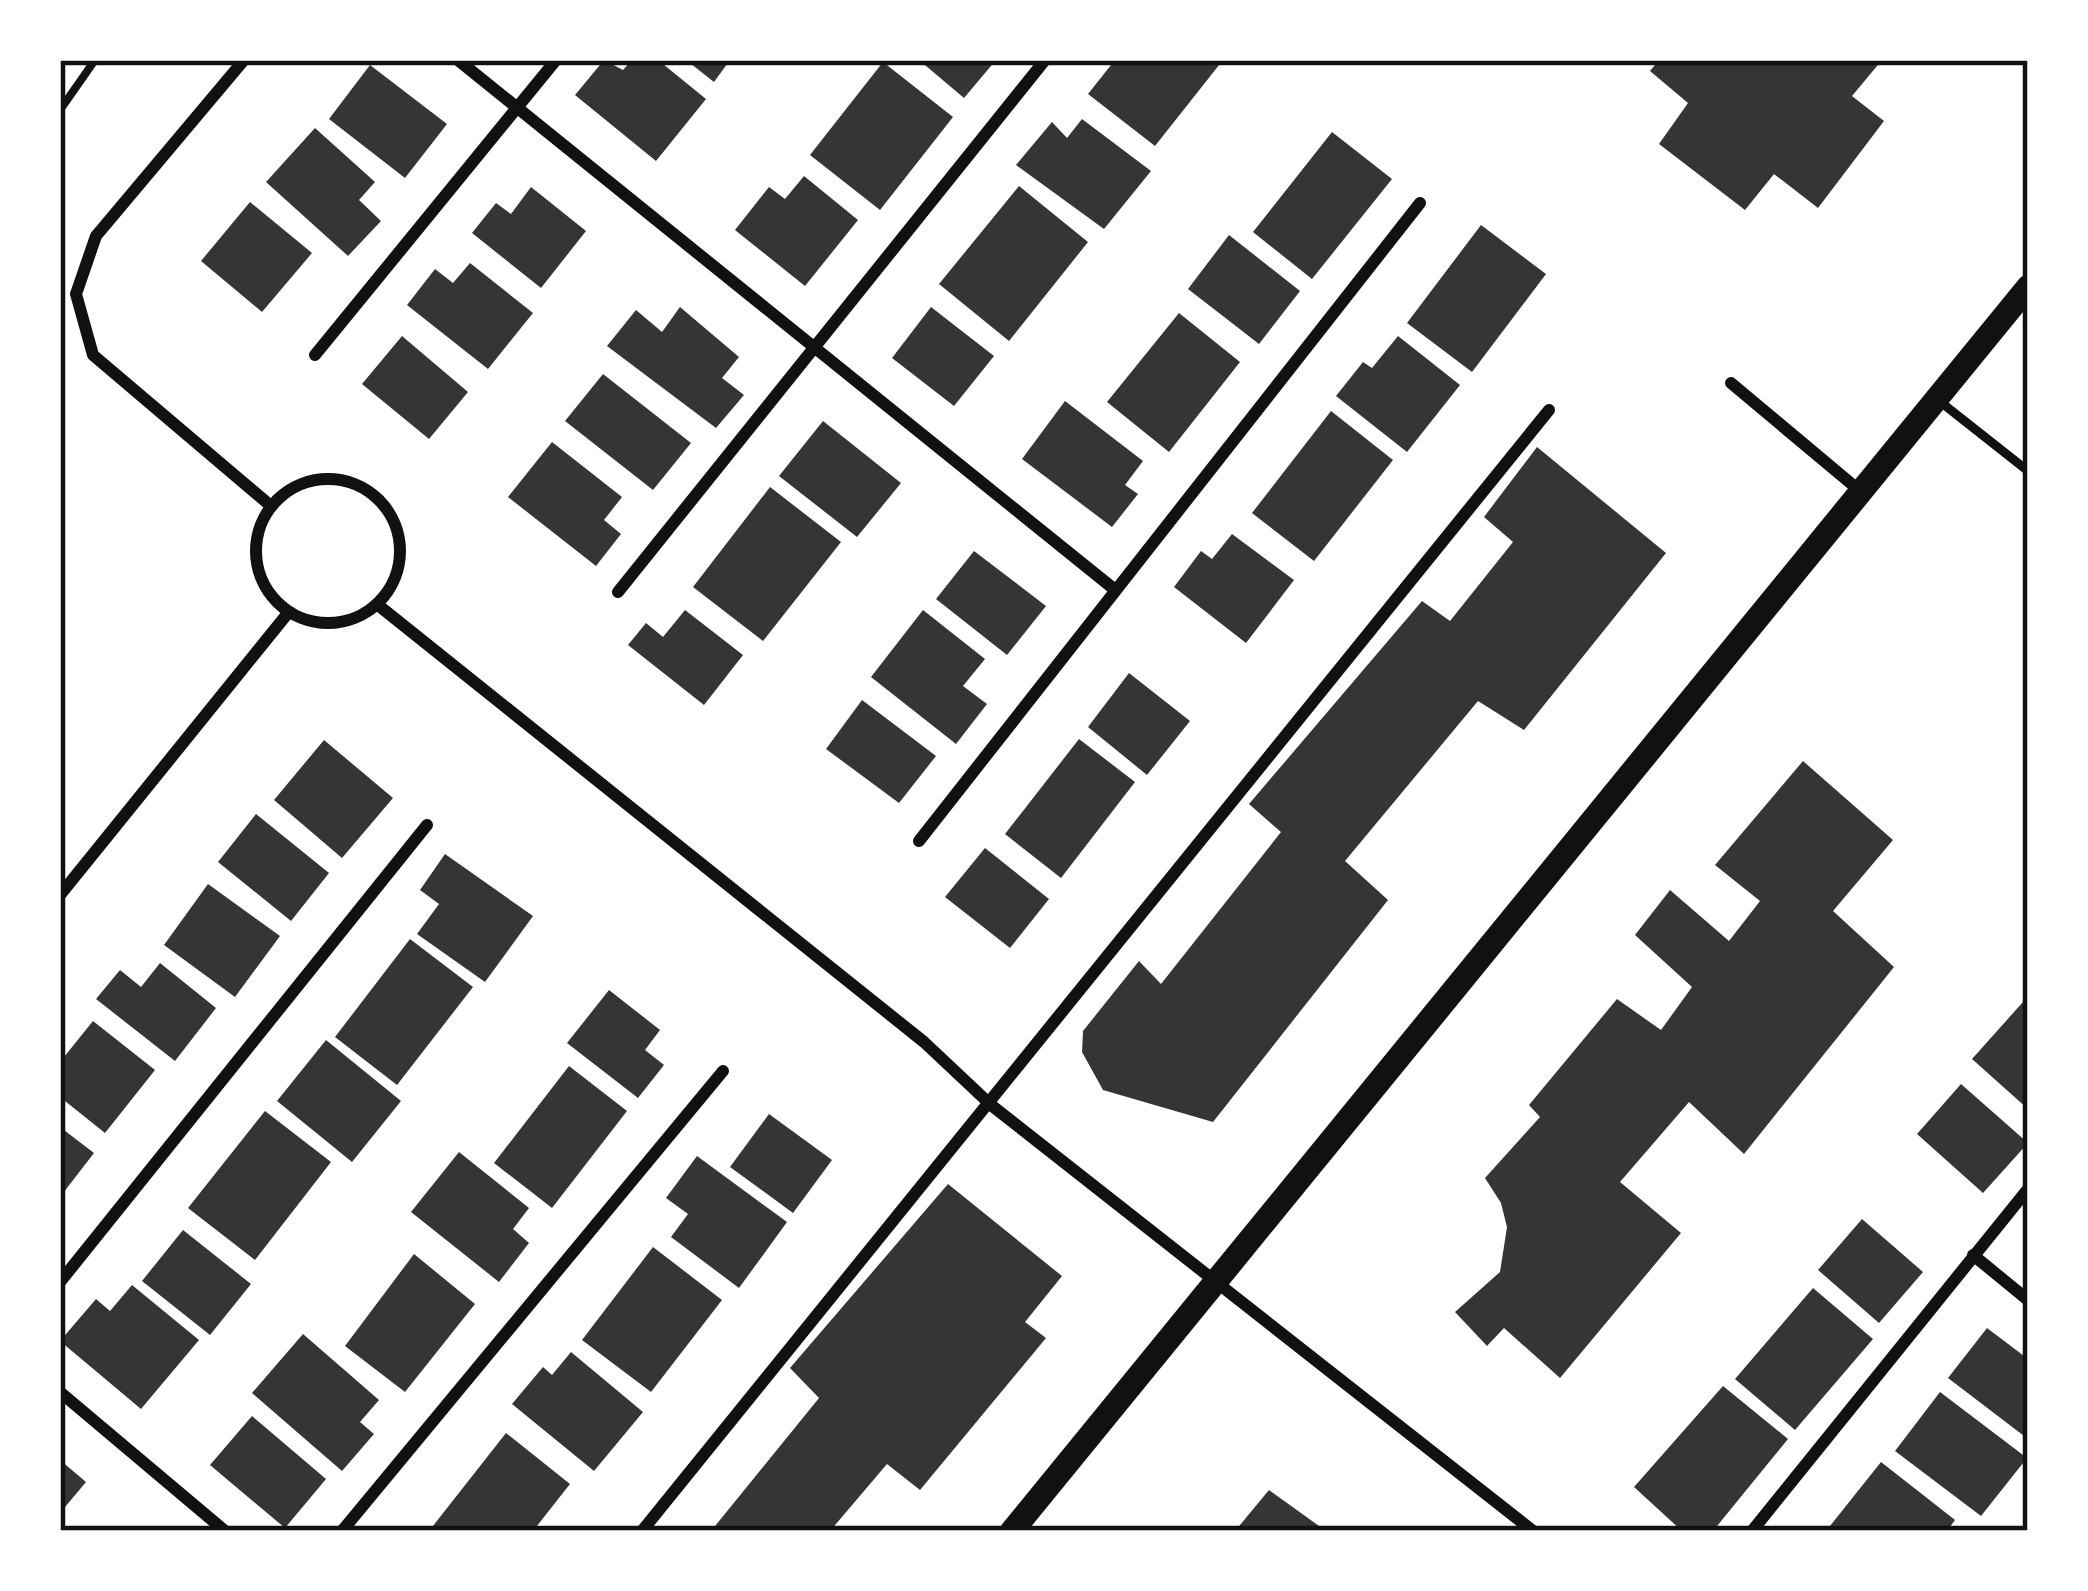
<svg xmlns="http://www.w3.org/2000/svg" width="2088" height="1591" viewBox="0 0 2088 1591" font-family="'Public Sans',sans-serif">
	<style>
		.building { fill: #353535 }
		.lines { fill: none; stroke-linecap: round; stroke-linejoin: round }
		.path { stroke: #111; stroke-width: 8 }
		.service { stroke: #111; stroke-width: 9 }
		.minor { stroke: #111; stroke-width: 12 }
		.secondary { stroke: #111; stroke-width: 24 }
		.neatline { fill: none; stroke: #111; stroke-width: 4.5 }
	</style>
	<rect width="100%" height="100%" fill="#fff"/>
	<path class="building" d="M604 60 623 70 632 60H658L706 99 656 161 575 95Z
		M686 60H730L714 82Z
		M919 60H996L964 98Z
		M1115 60H1223L1155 146 1088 94Z
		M1659 60H1882L1852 96 1884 121 1818 208 1774 174 1745 210 1659 144 1688 103 1650 71Z
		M883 62 953 117 880 210 810 155Z
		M370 65 447 124 405 178 329 119Z
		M1082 119 1151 171 1104 229 1016 165 1052 122 1067 138Z
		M315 128 375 182 359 200 381 221 348 256 266 182Z
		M1332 132 1392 179 1312 279 1253 232Z
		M804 176 858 220 805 286 735 230 769 187 785 199Z
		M1019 186 1088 242 1009 341 939 284Z
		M531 187 586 231 541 288 472 233 496 203 511 214Z
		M250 202 312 253 262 312 201 261Z
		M1481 225 1546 274 1472 372 1407 323Z
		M1229 235 1300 291 1259 344 1188 289Z
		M470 263 533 313 488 369 407 305 435 269 453 283Z
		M680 307 739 357 722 378 744 395 716 428 607 346 636 310 662 332Z
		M931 307 994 356 954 406 892 358Z
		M1179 313 1240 362 1169 452 1107 402Z
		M402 336 468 392 429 439 362 384Z
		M1398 336 1460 385 1407 452 1336 396 1363 362 1372 368Z
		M603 374 691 443 653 490 565 421Z
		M1065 401 1143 461 1125 485 1138 494 1112 527 1022 459Z
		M1331 411 1393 460 1314 561 1252 513Z
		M823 421 901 483 857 537 779 476Z
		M552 442 622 497 604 520 621 534 596 566 508 497Z
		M1537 447 1666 553 1524 730 1478 701 1345 861 1388 900 1213 1122 1103 1090 1082 1052 1083 1031 1139 961 1161 984 1281 832 1249 804 1422 601 1450 621 1513 542 1484 517Z
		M770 487 841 542 763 641 693 587Z
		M1232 534 1294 580 1246 643 1174 587 1201 551 1212 559Z
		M974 551 1046 606 1007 655 936 599Z
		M685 610 743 655 704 705 628 645 646 623 663 637Z
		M923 610 985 659 963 686 987 704 956 744 871 677Z
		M1129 673 1190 721 1147 775 1088 727Z
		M862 700 936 756 899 803 826 749Z
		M1079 739 1135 782 1061 878 1005 834Z
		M324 740 393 798 342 858 274 800Z
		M1803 761 1893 840 1833 911 1894 967 1744 1154 1689 1102 1620 1182 1681 1233 1560 1378 1504 1328 1487 1346 1455 1312 1500 1272 1507 1227 1501 1203 1485 1178 1540 1117 1529 1105 1617 999 1661 1030 1692 987 1635 935 1670 890 1729 941 1760 901 1715 865Z
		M256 814 329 873 291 921 218 862Z
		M985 848 1049 899 1010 948 945 897Z
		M445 854 533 916 485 982 417 934 439 904 420 890Z
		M208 884 280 936 235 997 164 945Z
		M410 939 473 987 397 1085 335 1037Z
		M160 963 216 1008 175 1061 96 999 120 970 141 987Z
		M609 990 660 1030 645 1050 664 1065 638 1098 567 1043Z
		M2023 1002 2028 1007V1109L1972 1059Z
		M93 1021 155 1070 105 1133 60 1097V1062Z
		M326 1040 401 1101 352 1162 277 1101Z
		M569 1066 627 1111 552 1208 494 1163Z
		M1961 1084 2028 1143 1983 1193 1917 1134Z
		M265 1111 331 1162 255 1260 188 1208Z
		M769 1114 832 1160 793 1213 730 1167Z
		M60 1127 94 1153 60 1197Z
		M459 1152 529 1208 513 1229 529 1243 499 1282 411 1212Z
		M697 1156 787 1222 739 1288 671 1237 688 1214 666 1198Z
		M948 1184 1062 1276 1025 1322 1046 1338 920 1490 887 1464 830 1531H711L819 1398 790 1368Z
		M1862 1219 1923 1272 1879 1323 1818 1270Z
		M183 1230 251 1284 210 1335 142 1281Z
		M653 1247 722 1300 651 1392 582 1340Z
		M414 1254 475 1304 405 1392 345 1346Z
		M132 1285 199 1340 141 1409 60 1341 96 1299 110 1311Z
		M1813 1288 1873 1339 1795 1430 1735 1379Z
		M1987 1328 2028 1359V1439L1948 1378Z
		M303 1334 379 1400 360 1422 374 1434 342 1471 252 1393Z
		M571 1352 643 1412 594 1471 512 1404 543 1367 552 1375Z
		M1723 1386 1788 1439 1713 1531H1682L1634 1487Z
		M1940 1392 2027 1458 1981 1516 1895 1451Z
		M252 1416 326 1479 285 1528 210 1465Z
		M506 1433 570 1484 533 1531H429Z
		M60 1460 86 1482 60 1513Z
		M1881 1462 1955 1520 1947 1531H1826Z
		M1269 1490 1326 1531H1235Z"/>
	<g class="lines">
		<path class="path" d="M60 110 95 60"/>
		<path class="service" d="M1938 400 2028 471"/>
		<path class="minor" d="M244 60 96 236 76 294 93 355 271 506
			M458 60 1114 589
			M315 355 556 60
			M1731 383 1860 491
			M256 551a72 72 0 1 1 144 0a72 72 0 1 1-144 0Z
			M618 592 1045 60
			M378 605 924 1042 991 1105 1533 1531
			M919 841 1420 203
			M60 895 288 613
			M1973 1255 2028 1300
			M60 1282 427 825
			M60 1392 225 1531
			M342 1531 723 1071
			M642 1531 1549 410
			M1752 1531 2028 1189"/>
		<path class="secondary" d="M1012 1531 2028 287"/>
	</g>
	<rect width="2088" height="1591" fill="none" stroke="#ffffff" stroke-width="126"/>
	<rect x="63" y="63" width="1962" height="1465" class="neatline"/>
</svg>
